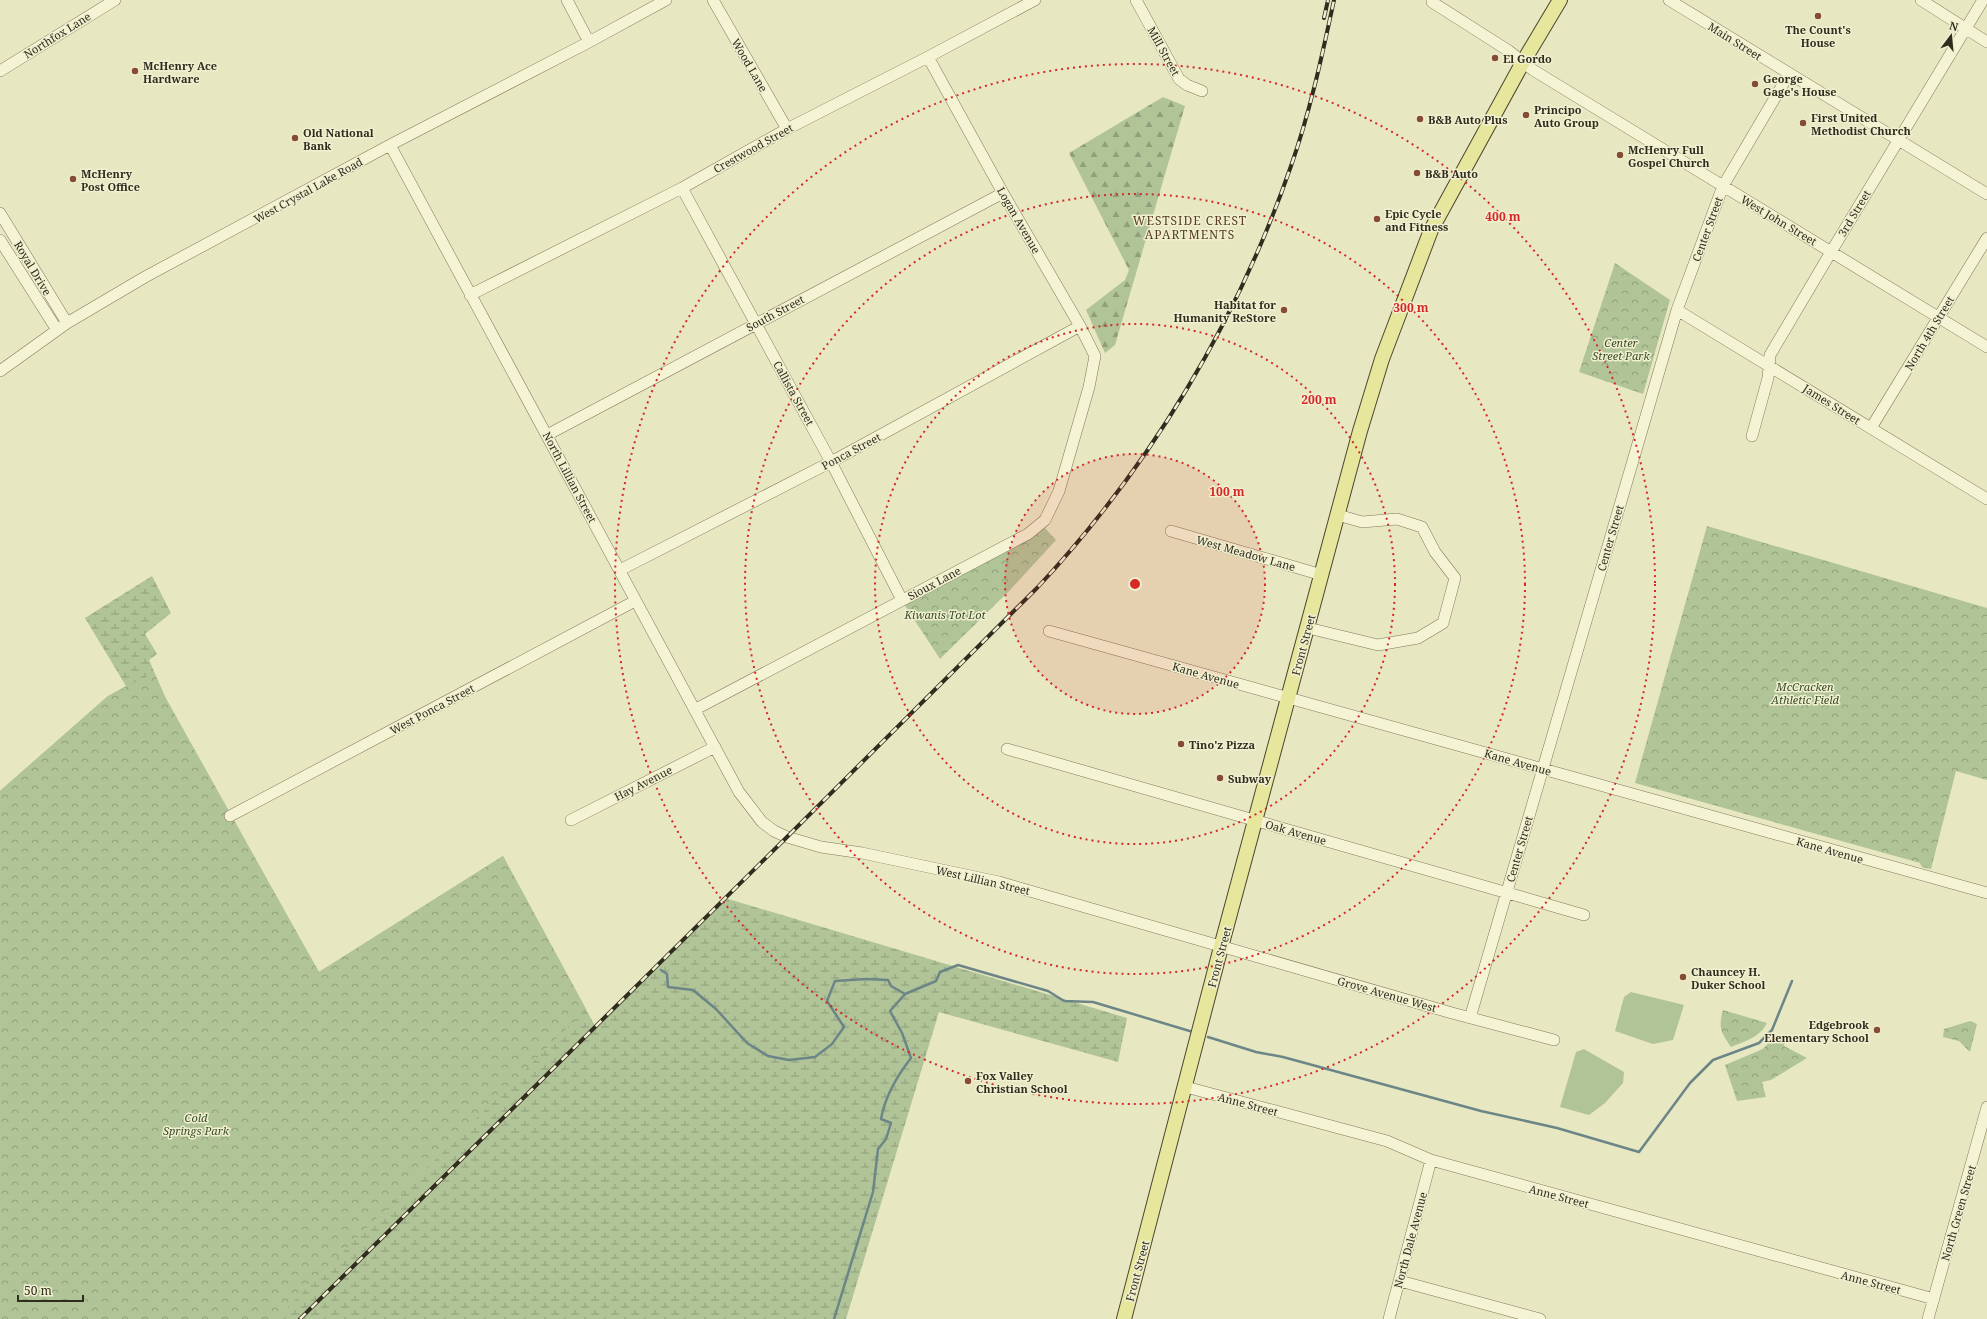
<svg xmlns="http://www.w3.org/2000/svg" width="1987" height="1319" viewBox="0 0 1987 1319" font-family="'Noto Serif',serif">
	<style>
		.green { fill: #b1c497 }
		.forest { fill: url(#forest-firs) }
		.wetland { fill: url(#wetland-marsh) }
		.park { fill: url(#park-crowns) }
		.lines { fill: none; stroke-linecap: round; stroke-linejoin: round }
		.stream { stroke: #6c8687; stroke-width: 2.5 }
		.minor-casing { stroke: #7f795b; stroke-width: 12 }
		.major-casing { stroke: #4d462f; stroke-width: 16 }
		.minor { stroke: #f4f3d3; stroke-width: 11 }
		.major { stroke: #e7e69d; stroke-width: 14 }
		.rail-casing { stroke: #302c1e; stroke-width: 4 }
		.rail { stroke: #f0f0d0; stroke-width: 2.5; stroke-dasharray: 8; stroke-linecap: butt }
		.ring { fill: none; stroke: #d62828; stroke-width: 2; stroke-dasharray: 2 4 }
		.poi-dot { fill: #864b33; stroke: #f0f0d0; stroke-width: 1.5 }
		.labels { text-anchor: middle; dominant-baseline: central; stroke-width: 3; stroke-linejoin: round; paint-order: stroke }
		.poi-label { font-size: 11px; font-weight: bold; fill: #302c1e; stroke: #f0f0d0; text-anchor: start }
		.street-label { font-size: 11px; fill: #302c1e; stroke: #f0f0d0 }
		.park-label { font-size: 11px; font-style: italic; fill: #374a27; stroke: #f0f0d0 }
		.neighbourhood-label { font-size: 12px; letter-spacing: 1px; fill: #583d22; stroke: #f0f0d0 }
		.centre { fill: #d62828; stroke: #f0f0d0; stroke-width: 2 }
		.ring-label { font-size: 12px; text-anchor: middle; font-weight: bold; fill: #d62828; stroke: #f0f0d0; stroke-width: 3; stroke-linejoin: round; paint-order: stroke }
	</style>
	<defs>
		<pattern id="forest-firs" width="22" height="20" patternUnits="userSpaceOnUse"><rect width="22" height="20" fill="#b1c497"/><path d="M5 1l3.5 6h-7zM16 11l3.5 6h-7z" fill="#909f7b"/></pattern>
		<pattern id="wetland-marsh" width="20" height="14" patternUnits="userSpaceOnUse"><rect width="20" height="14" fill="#b1c497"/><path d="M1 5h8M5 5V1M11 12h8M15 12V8" fill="none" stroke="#909f7b"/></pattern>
		<pattern id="park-crowns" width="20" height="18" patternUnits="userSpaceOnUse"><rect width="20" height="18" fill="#b1c497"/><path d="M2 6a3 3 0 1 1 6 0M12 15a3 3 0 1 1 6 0" fill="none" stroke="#909f7b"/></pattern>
	</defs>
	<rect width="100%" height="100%" fill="#e7e7c2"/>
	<path class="green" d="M1631 992 1684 1005 1673 1040 1653 1044 1615 1031 1624 997Z
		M1584 1049 1624 1072 1623 1083 1605 1103 1589 1115 1560 1107 1576 1052Z"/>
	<path class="forest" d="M1163 97 1185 106 1115 345 1105 353 1086 310 1125 280 1129 270 1069 153Z"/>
	<path class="wetland" d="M152 576 171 613 145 634 157 654 149 660 211 801 228 819 319 972 503 856 595 1026 725 898 1127 1018 1118 1062 939 1012 846 1319H0V791L108 696 126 686 85 618Z"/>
	<path class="park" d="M1615 263 1670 300 1643 394 1579 372Z
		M1707 526 1987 608V780L1956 771 1931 869 1922 867 1920 863 1635 783Z
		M1044 527 1056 540 1009 591 940 659 904 604Z
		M154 673 163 693 319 972 503 856 586 1009 276 1319H0V791L108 696Z
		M1723 1010 1767 1023C1760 1037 1746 1041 1731 1047 1721 1032 1718 1028 1723 1010Z
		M1970 1021 1977 1024 1970 1052 1959 1041 1943 1037 1944 1029Z
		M1775 1036 1785 1038 1784 1046 1807 1058 1771 1080 1762 1082 1766 1097 1737 1101 1725 1065 1763 1049Z"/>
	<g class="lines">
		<path class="stream" d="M661 970 667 974 668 987 693 990 716 1009 747 1043 768 1056 789 1060 815 1057 832 1044 844 1027 827 1001 835 981 866 979 888 980 891 986 905 994 936 981 940 972 958 965 1048 991 1064 1001 1093 1002 1193 1032
			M1208 1037 1256 1052 1283 1057 1481 1111 1557 1128 1639 1152 1690 1083 1713 1060 1759 1043 1772 1030 1792 981
			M834 1319 873 1192 878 1149 886 1139 891 1123 881 1119C885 1096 897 1076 911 1058L902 1033 890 1011 905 994"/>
		<g class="minor-casing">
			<path id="minor" d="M567 0 589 42
				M713 0 787 129
				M1136 0 1179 79 1187 85 1202 91
				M1432 0V2L1509 51 1533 70 1987 347
				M1669 0 1987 194
				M1921 0 1987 42
				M0 71 115 0
				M390 145 739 792 762 822 774 831 787 837 821 847 862 853 999 882 1452 1013 1554 1040
				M682 188 831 462 902 600
				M0 213 67 323
				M0 240 57 330
				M470 295 682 188 787 129 928 57 1035 0
				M1677 310 1987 499
				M0 371 67 323 145 277 390 145 589 42 666 0
				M1871 428 1987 238
				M547 435 1003 193
				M1752 436 1768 378 1770 355 1831 252 1983 0
				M1171 531 1322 575
				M620 570 831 462 1080 326
				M1308 628 1378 645 1418 638 1443 623 1455 578 1435 552 1422 527 1397 519 1362 522 1338 515
				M1049 631 1987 893
				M696 709 1028 534 1045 520 1059 491 1089 387 1095 356 1080 326 1003 193 928 57
				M1007 749 1584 915
				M230 816 635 601
				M571 820 715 747
				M1470 1018 1677 310 1723 186 1789 74
				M1186 1087 1387 1141 1431 1160 1934 1299
				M1400 1281 1540 1319
				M1389 1319 1431 1160
				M1928 1319 1987 1107"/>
		</g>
		<g class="major-casing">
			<path id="major" d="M1124 1319 1221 947 1360 431 1382 359 1431 230 1523 62 1560 0"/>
		</g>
		<use href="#minor" class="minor"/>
		<use href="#major" class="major"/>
		<g class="rail-casing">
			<path id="rail" d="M1324 18 1328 0
				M300 1319 787 837 1037 588C1150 467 1237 322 1291 166 1310 112 1322 56 1334 0"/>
		</g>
		<use href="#rail" class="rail"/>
	</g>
	<circle cx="1135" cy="584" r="130" fill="#d62828" fill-opacity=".12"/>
	<g class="ring">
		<circle cx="1135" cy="584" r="130"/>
		<circle cx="1135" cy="584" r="260"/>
		<circle cx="1135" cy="584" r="390"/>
		<circle cx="1135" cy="584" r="520"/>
	</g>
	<g class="poi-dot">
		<circle cx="1818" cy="16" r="4"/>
		<circle cx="1495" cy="58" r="4"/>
		<circle cx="135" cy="71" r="4"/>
		<circle cx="1755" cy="84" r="4"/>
		<circle cx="1526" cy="115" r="4"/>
		<circle cx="1420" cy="119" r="4"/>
		<circle cx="1803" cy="123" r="4"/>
		<circle cx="295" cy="138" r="4"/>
		<circle cx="1620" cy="155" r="4"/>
		<circle cx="1417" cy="173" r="4"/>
		<circle cx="73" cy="179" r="4"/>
		<circle cx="1377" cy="219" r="4"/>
		<circle cx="1284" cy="310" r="4"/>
		<circle cx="1181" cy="744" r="4"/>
		<circle cx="1220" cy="778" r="4"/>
		<circle cx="1683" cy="977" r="4"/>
		<circle cx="1877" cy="1030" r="4"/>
		<circle cx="968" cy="1081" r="4"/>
	</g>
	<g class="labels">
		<g class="poi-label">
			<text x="1818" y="29" text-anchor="middle">The Count's<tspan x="1818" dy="13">House</tspan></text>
			<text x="1503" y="58">El Gordo</text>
			<text x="143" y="65">McHenry Ace<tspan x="143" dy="13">Hardware</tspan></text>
			<text x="1763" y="78">George<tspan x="1763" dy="13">Gage's House</tspan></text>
			<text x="1534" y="109">Principo<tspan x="1534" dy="13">Auto Group</tspan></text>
			<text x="1811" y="117">First United<tspan x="1811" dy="13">Methodist Church</tspan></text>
			<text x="1428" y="119">B&amp;B Auto Plus</text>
			<text x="303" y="132">Old National<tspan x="303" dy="13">Bank</tspan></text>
			<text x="1628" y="149">McHenry Full<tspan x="1628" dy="13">Gospel Church</tspan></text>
			<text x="81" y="173">McHenry<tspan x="81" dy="13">Post Office</tspan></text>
			<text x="1425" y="173">B&amp;B Auto</text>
			<text x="1385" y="213">Epic Cycle<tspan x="1385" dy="13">and Fitness</tspan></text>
			<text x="1276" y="304" text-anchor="end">Habitat for<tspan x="1276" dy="13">Humanity ReStore</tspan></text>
			<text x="1189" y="744">Tino'z Pizza</text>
			<text x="1228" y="778">Subway</text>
			<text x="1691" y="971">Chauncey H.<tspan x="1691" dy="13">Duker School</tspan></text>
			<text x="1869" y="1024" text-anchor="end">Edgebrook<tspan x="1869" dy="13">Elementary School</tspan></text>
			<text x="976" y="1075">Fox Valley<tspan x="976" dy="13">Christian School</tspan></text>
		</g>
		<g class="street-label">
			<text transform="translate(57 35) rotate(-32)">Northfox Lane</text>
			<text transform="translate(1735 41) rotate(32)">Main Street</text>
			<text transform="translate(1164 51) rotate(61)">Mill Street</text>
			<text transform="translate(750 65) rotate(60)">Wood Lane</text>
			<text transform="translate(753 148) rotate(-29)">Crestwood Street</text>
			<text transform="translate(308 190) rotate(-29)">West Crystal Lake Road</text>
			<text transform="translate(1854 213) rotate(-59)">3rd Street</text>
			<text transform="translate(1019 220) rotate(60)">Logan Avenue</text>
			<text transform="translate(1779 220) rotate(31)">West John Street</text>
			<text transform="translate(1707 229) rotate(-70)">Center Street</text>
			<text transform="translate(33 268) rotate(59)">Royal Drive</text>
			<text transform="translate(775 313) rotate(-28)">South Street</text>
			<text transform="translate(1929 333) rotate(-59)">North 4th Street</text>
			<text transform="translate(794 393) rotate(61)">Callista Street</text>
			<text transform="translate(1832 404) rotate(32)">James Street</text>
			<text transform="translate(851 451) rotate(-28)">Ponca Street</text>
			<text transform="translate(570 477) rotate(62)">North Lillian Street</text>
			<text transform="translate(1610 538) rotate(-74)">Center Street</text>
			<text transform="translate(1246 553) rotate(16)">West Meadow Lane</text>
			<text transform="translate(934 583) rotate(-28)">Sioux Lane</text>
			<text transform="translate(1303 645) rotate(-75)">Front Street</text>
			<text transform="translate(1206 675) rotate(16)">Kane Avenue</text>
			<text transform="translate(432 709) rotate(-28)">West Ponca Street</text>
			<text transform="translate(1518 762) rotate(16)">Kane Avenue</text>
			<text transform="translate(643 783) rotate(-27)">Hay Avenue</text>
			<text transform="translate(1296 832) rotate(16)">Oak Avenue</text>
			<text transform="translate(1519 849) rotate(-74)">Center Street</text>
			<text transform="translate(1830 850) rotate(16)">Kane Avenue</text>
			<text transform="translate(983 880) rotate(13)">West Lillian Street</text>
			<text transform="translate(1219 957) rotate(-75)">Front Street</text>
			<text transform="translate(1387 994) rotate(16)">Grove Avenue West</text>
			<text transform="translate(1248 1104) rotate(15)">Anne Street</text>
			<text transform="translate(1559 1196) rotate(15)">Anne Street</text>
			<text transform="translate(1958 1213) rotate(-74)">North Green Street</text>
			<text transform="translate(1410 1240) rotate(-75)">North Dale Avenue</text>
			<text transform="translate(1137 1271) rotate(-75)">Front Street</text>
			<text transform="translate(1871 1282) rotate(15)">Anne Street</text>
		</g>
		<g class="park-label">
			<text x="1621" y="342">Center<tspan x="1621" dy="13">Street Park</tspan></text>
			<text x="945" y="614">Kiwanis Tot Lot</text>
			<text x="1805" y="686">McCracken<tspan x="1805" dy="13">Athletic Field</tspan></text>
			<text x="196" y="1117">Cold<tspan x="196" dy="13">Springs Park</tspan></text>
		</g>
		<g class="neighbourhood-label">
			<text x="1190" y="220">WESTSIDE CREST<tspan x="1190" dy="14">APARTMENTS</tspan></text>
		</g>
	</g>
	<circle cx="1135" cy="584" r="6" class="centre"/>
	<g class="ring-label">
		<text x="1503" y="221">400 m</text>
		<text x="1411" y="312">300 m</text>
		<text x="1319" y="404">200 m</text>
		<text x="1227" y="496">100 m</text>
	</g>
	<g transform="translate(1951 36) rotate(16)" stroke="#f0f0d0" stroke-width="3" paint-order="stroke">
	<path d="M0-3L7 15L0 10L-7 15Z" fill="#302c1e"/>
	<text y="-6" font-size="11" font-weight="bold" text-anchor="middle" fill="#302c1e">N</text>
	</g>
	<path d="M18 1295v6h65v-6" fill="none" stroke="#302c1e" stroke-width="2"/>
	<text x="24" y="1295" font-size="12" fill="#302c1e" stroke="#f0f0d0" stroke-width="3" paint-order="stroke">50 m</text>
</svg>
